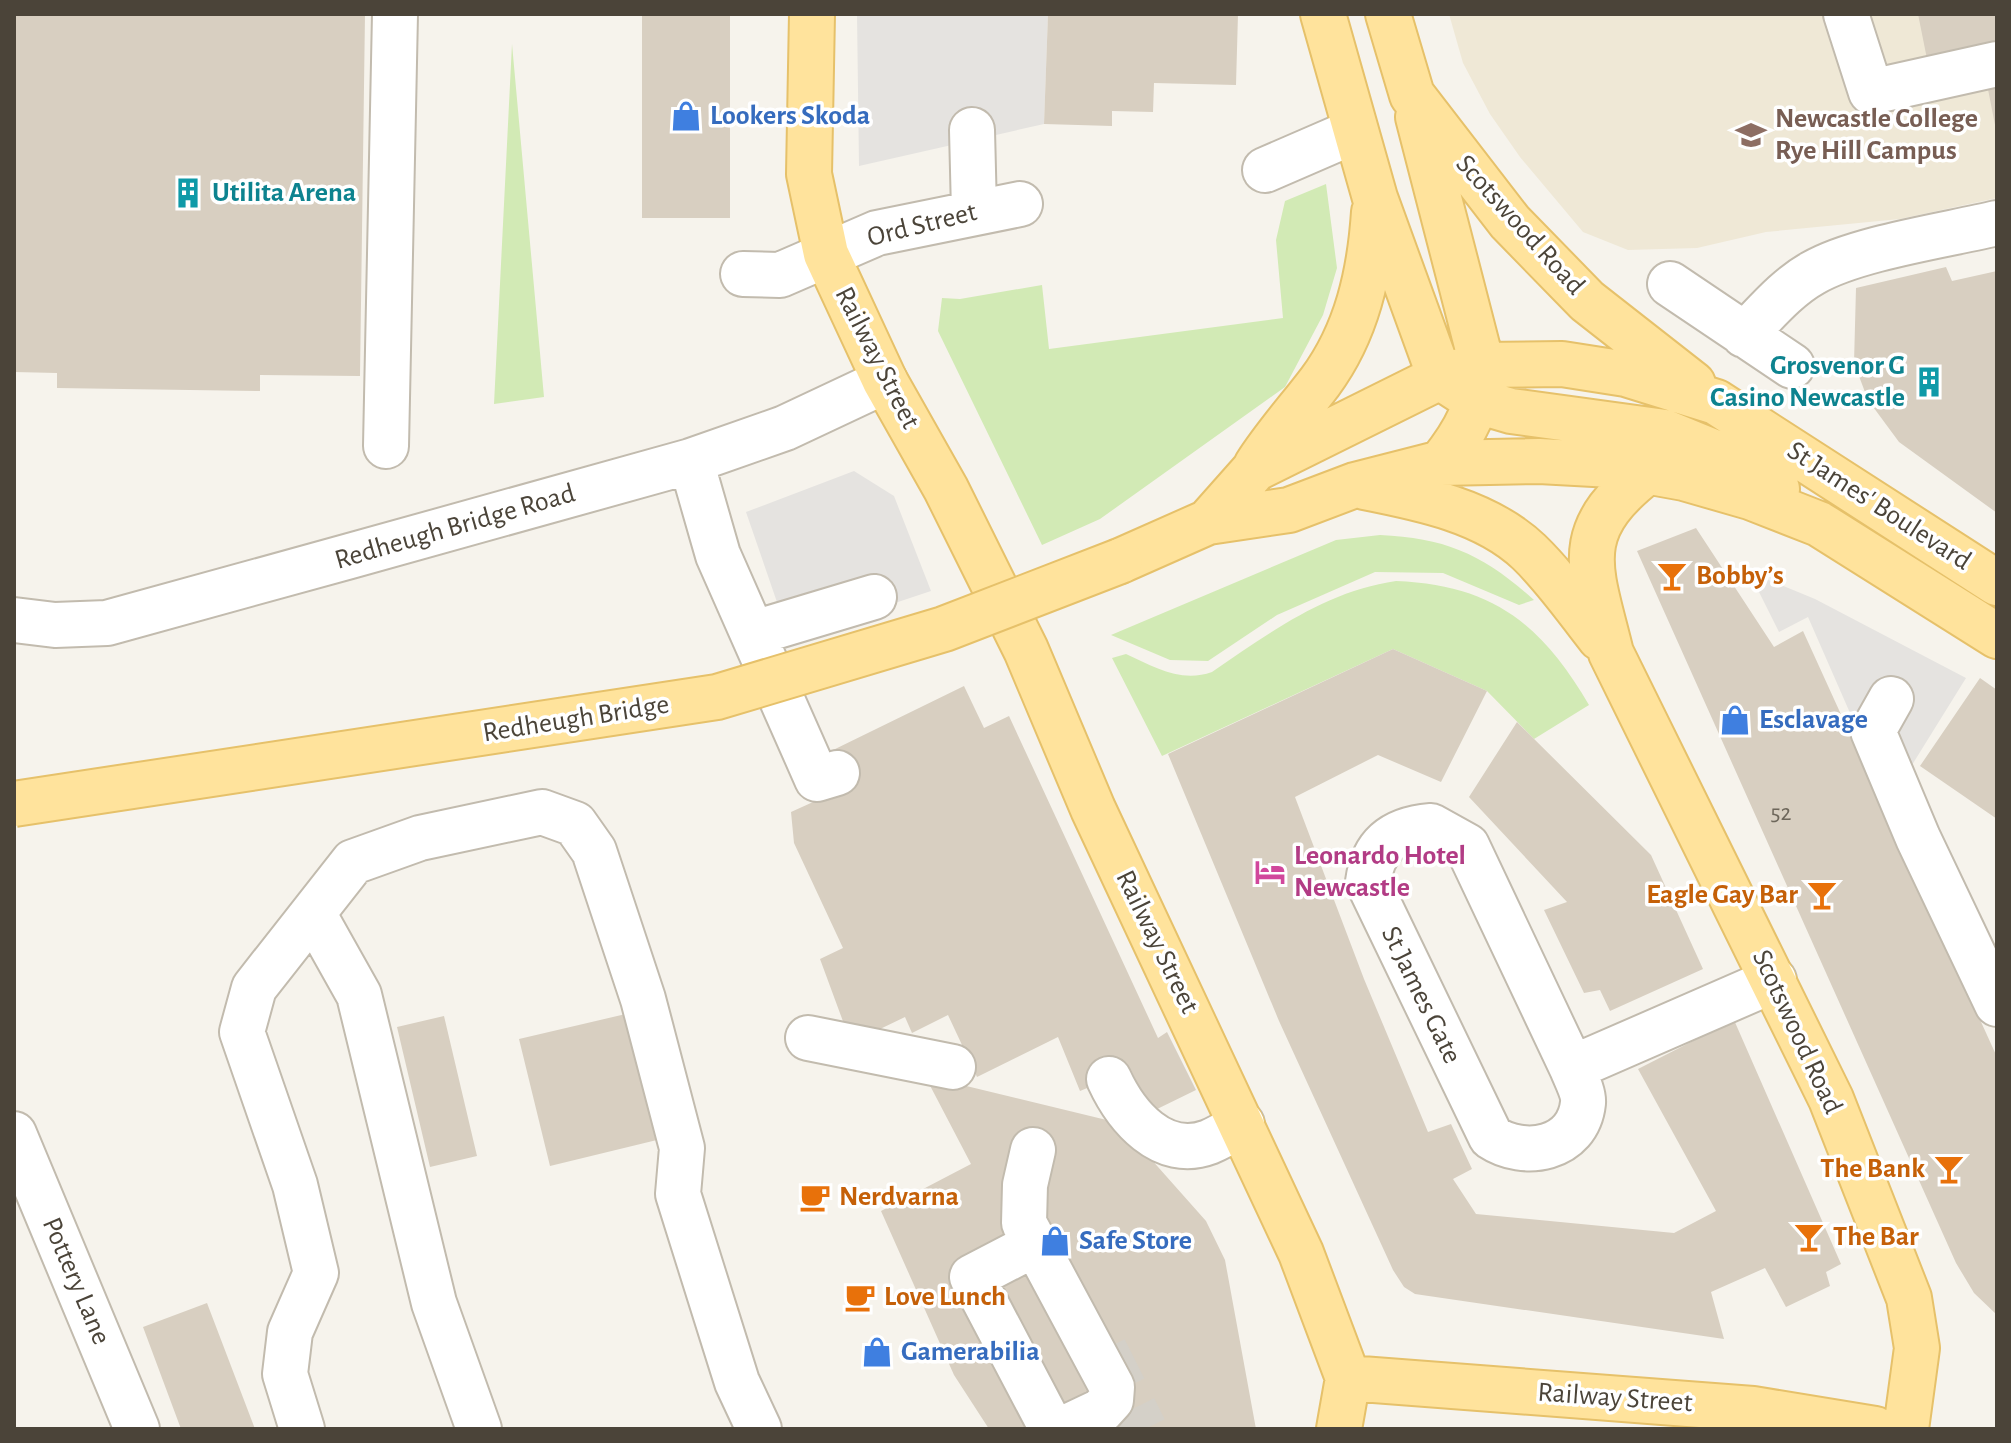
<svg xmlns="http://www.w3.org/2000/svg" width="2011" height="1443" viewBox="0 0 2011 1443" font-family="'Alegreya Sans',sans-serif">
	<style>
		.education { fill: #efe8d6 }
		.green { fill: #d2eab5 }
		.parking { fill: #e5e3e0 }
		.building { fill: #d8cfc1 }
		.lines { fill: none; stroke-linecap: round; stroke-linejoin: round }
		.minor-tunnel { stroke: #d4d0c8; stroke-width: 44; stroke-dasharray: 44 22; stroke-linecap: butt }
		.minor-casing { stroke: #c2bbae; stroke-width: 48 }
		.major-casing { stroke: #e6c16a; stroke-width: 48 }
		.minor { stroke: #fff; stroke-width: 44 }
		.major { stroke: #ffe39c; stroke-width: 44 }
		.major-bridge-casing { stroke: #e6c16a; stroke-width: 48; stroke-linecap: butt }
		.major-bridge { stroke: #ffe39c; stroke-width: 44 }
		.labels { text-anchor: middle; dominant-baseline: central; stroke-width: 7; stroke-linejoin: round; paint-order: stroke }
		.number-label { font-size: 24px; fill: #6e675b }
		.shop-label { font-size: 28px; font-weight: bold; fill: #366cbe; stroke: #fff; text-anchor: start }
		.education-label { font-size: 28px; font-weight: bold; fill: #785e54; stroke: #fff; text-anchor: start }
		.culture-label { font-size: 28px; font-weight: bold; fill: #0d838f; stroke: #fff; text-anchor: start }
		.street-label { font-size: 28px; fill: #4b4439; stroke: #fff }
		.food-label { font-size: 28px; font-weight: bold; fill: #c56008; stroke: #fff; text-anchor: start }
		.hotel-label { font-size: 28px; font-weight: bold; fill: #b23c85; stroke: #fff; text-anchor: start }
	</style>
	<rect width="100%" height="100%" fill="#f6f3ec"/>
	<path class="education" d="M1449 14H1997V198L1900 219 1766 232 1697 248 1628 250 1583 232 1520 157 1490 114 1463 63Z"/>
	<path class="green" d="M512 44 544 397 494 404Z
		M1326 184 1337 268 1323 315 1285 387 1100 519 1042 545 938 331 942 298 960 299 1042 285 1049 349 1283 318 1276 240 1285 201Z
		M1380 535C1447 538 1484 555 1534 600L1519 605 1443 573 1375 572 1277 615 1208 661 1170 660 1111 635 1336 540Z
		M1396 581C1492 585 1541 623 1589 705L1534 739 1487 691 1393 649 1162 756 1112 658 1126 654C1154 667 1181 683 1212 672 1269 633 1326 591 1396 581Z"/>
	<path class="parking" d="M857 14H1048L1044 124 859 166Z
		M854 471 894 496 931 591 868 612 779 608 746 512Z
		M1749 572 1815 599 1966 678 1889 802 1808 617 1779 632Z"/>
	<path class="building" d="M14 14H365L360 376 260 375V391L57 388V373L14 372Z
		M642 14H730V218H642Z
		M1048 14H1238L1236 85 1154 83 1153 112 1112 111V126L1044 124Z
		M1918 14H1997V49L1928 64Z
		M1997 67V129L1996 130 1984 69Z
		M1946 267 1952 281 1997 271V513L1899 442 1868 400 1854 363 1856 288Z
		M1696 528 1774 647 1803 631 1997 1057V1315L1974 1293 1956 1263 1637 551Z
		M1393 649 1487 691 1441 782 1378 755 1295 797 1364 979 1428 1132 1451 1124 1472 1169 1453 1179 1476 1214 1674 1233 1716 1211 1638 1069 1734 1020 1841 1264 1826 1272 1830 1286 1786 1307 1765 1268 1711 1292 1724 1339 1415 1294 1404 1287 1393 1270 1279 1021 1168 754Z
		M1980 678 1997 690V819L1920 766Z
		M964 686 984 728 1009 716 1158 1038 1167 1032 1196 1090 1151 1112 1131 1070 1080 1091 1058 1037 977 1077 948 1015 912 1033 905 1017 851 1043 820 959 843 948 794 843 791 812 844 788 829 752Z
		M1517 722 1651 855 1703 969 1610 1011 1600 990 1584 993 1544 910 1567 902 1469 797Z
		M630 1013 661 1139 550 1166 519 1039Z
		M444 1016 477 1156 430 1167 397 1027Z
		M925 1076 1119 1123 1206 1221 1225 1260 1256 1429H989L954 1375 881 1211 971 1164Z
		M207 1303 255 1429H181L143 1327Z"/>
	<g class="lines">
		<path class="minor-tunnel" d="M1105 1349 1145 1429"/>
		<g class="minor-casing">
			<path id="minor" d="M1846 14 1871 92 1997 64
				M972 130 974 211
				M1265 170 1355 131
				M743 274 780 275 877 233 1020 204
				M1670 284 1792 366
				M1744 335C1765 314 1786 288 1813 273 1856 248 1947 235 1997 223
				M386 446 395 14
				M691 461 718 555 817 779 837 773
				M14 620 55 625 107 623 350 556 691 461 785 428 885 381
				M754 633 874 597
				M1891 699 1873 731 1918 838 1997 1004
				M1431 826 1467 846 1572 1068C1576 1078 1584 1093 1583 1103 1578 1150 1524 1159 1491 1137L1368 882C1373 845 1394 829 1431 826Z
				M313 913 359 995 434 1303 479 1429
				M808 1038 953 1067
				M1572 1068 1774 980
				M1109 1079C1126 1116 1162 1160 1209 1142 1221 1137 1232 1130 1242 1124
				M14 1134 137 1429
				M1033 1150 1025 1185 1024 1223 1112 1387 1111 1400 1101 1411 1063 1429
				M1020 1252 972 1277 1052 1429
				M302 1429 285 1374 290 1332 316 1273 295 1185 242 1032 254 988 353 862 420 838 542 812 575 824 594 851 643 999 682 1148 678 1194 737 1382 759 1429"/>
		</g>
		<g class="major-casing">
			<path id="major" d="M812 14 809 174 826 254 885 381 946 489 1026 650 1093 809 1301 1253 1348 1378 1753 1409 1875 1429
				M1323 14 1375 198 1440 377 1477 401 1511 411 1665 432 1721 455 1777 489
				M1388 14 1412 95 1510 222 1587 301 1693 384
				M1418 117 1482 365C1481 404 1465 433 1441 463
				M1256 466C1275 436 1298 411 1320 382 1357 332 1370 273 1374 212
				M1648 471C1569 532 1590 567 1611 653L1831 1099 1909 1298 1917 1348 1906 1429
				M1364 487C1420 498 1486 511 1529 552 1556 578 1577 609 1600 638
				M1208 522 1255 469 1440 377 1482 365 1562 364 1626 374 1716 402 1997 583
				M1120 561 1208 522 1289 510 1355 485 1441 463 1539 461 1612 465 1684 478 1750 497 1819 524 1997 636
				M1339 1429 1348 1378"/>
		</g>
		<use href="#minor" class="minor"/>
		<use href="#major" class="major"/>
		<g class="major-bridge-casing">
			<path id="major-bridge" d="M14 804 717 697 944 629 1120 561"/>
		</g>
		<use href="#major-bridge" class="major-bridge"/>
	</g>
	<defs>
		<g id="shop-bare" transform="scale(2.4)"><path d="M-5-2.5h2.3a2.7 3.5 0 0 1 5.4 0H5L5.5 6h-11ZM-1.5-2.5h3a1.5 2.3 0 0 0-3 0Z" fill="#3f7fe0" stroke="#fff" stroke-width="2.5" paint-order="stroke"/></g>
		<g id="university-bare" transform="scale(2.4)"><path d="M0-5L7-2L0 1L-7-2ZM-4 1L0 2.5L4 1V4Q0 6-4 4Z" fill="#8d6e63" stroke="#fff" stroke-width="2.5" paint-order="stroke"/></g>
		<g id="building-bare" transform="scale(2.4)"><path d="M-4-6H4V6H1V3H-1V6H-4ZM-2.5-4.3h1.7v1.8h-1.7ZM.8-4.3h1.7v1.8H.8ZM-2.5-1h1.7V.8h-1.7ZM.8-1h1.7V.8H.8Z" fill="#0f9aa8" stroke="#fff" stroke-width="2.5" paint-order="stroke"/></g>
		<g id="bar-bare" transform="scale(2.4)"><path d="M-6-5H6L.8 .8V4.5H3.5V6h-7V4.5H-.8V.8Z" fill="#e8710a" stroke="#fff" stroke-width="2.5" paint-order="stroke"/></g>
		<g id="hotel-bare" transform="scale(2.4)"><path d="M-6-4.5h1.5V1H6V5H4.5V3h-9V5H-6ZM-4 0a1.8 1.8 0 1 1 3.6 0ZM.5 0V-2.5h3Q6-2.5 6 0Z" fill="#d1479c" stroke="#fff" stroke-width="2.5" paint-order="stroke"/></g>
		<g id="cafe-bare" transform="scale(2.4)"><path d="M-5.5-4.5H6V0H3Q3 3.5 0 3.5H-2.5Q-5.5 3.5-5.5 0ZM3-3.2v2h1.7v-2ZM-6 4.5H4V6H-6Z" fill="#e8710a" stroke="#fff" stroke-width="2.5" paint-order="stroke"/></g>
	</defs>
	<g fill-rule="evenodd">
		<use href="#shop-bare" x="686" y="116"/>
		<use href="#university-bare" x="1751" y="135"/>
		<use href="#building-bare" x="188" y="193"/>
		<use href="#building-bare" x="1929" y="382"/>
		<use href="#bar-bare" x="1672" y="576"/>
		<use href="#shop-bare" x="1735" y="720"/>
		<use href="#hotel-bare" x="1270" y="872"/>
		<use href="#bar-bare" x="1822" y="895"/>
		<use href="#bar-bare" x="1949" y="1169"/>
		<use href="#cafe-bare" x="815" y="1197"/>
		<use href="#bar-bare" x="1809" y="1237"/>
		<use href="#shop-bare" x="1055" y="1241"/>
		<use href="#cafe-bare" x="860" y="1297"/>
		<use href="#shop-bare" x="877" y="1352"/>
	</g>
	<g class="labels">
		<g class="number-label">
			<text x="1781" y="813">52</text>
		</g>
		<g class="shop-label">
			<text x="710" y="116">Lookers Skoda</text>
			<text x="1759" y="720">Esclavage</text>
			<text x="1079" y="1241">Safe Store</text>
			<text x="901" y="1352">Gamerabilia</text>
		</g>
		<g class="education-label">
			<text x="1775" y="119">Newcastle College<tspan x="1775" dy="32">Rye Hill Campus</tspan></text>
		</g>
		<g class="culture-label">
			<text x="212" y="193">Utilita Arena</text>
			<text x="1905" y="366" text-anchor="end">Grosvenor G<tspan x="1905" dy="32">Casino Newcastle</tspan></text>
		</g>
		<g class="street-label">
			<text transform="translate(922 225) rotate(-14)">Ord Street</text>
			<text transform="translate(1520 225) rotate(48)">Scotswood Road</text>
			<text transform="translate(877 358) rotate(63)">Railway Street</text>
			<text transform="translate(1879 506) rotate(33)">St James' Boulevard</text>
			<text transform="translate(455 527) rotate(-16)">Redheugh Bridge Road</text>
			<text transform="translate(576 719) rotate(-9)">Redheugh Bridge</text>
			<text transform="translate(1157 942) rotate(64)">Railway Street</text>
			<text transform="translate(1421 995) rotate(64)">St James Gate</text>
			<text transform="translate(1797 1032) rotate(65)">Scotswood Road</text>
			<text transform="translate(76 1281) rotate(67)">Pottery Lane</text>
			<text transform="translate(1615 1398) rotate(4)">Railway Street</text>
		</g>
		<g class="food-label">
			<text x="1696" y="576">Bobby’s</text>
			<text x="1798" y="895" text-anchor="end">Eagle Gay Bar</text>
			<text x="1925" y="1169" text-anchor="end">The Bank</text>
			<text x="839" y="1197">Nerdvarna</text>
			<text x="1833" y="1237">The Bar</text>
			<text x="884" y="1297">Love Lunch</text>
		</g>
		<g class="hotel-label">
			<text x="1294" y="856">Leonardo Hotel<tspan x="1294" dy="32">Newcastle</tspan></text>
		</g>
	</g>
	<rect width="2011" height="1443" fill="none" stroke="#4b4439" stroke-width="32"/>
</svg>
